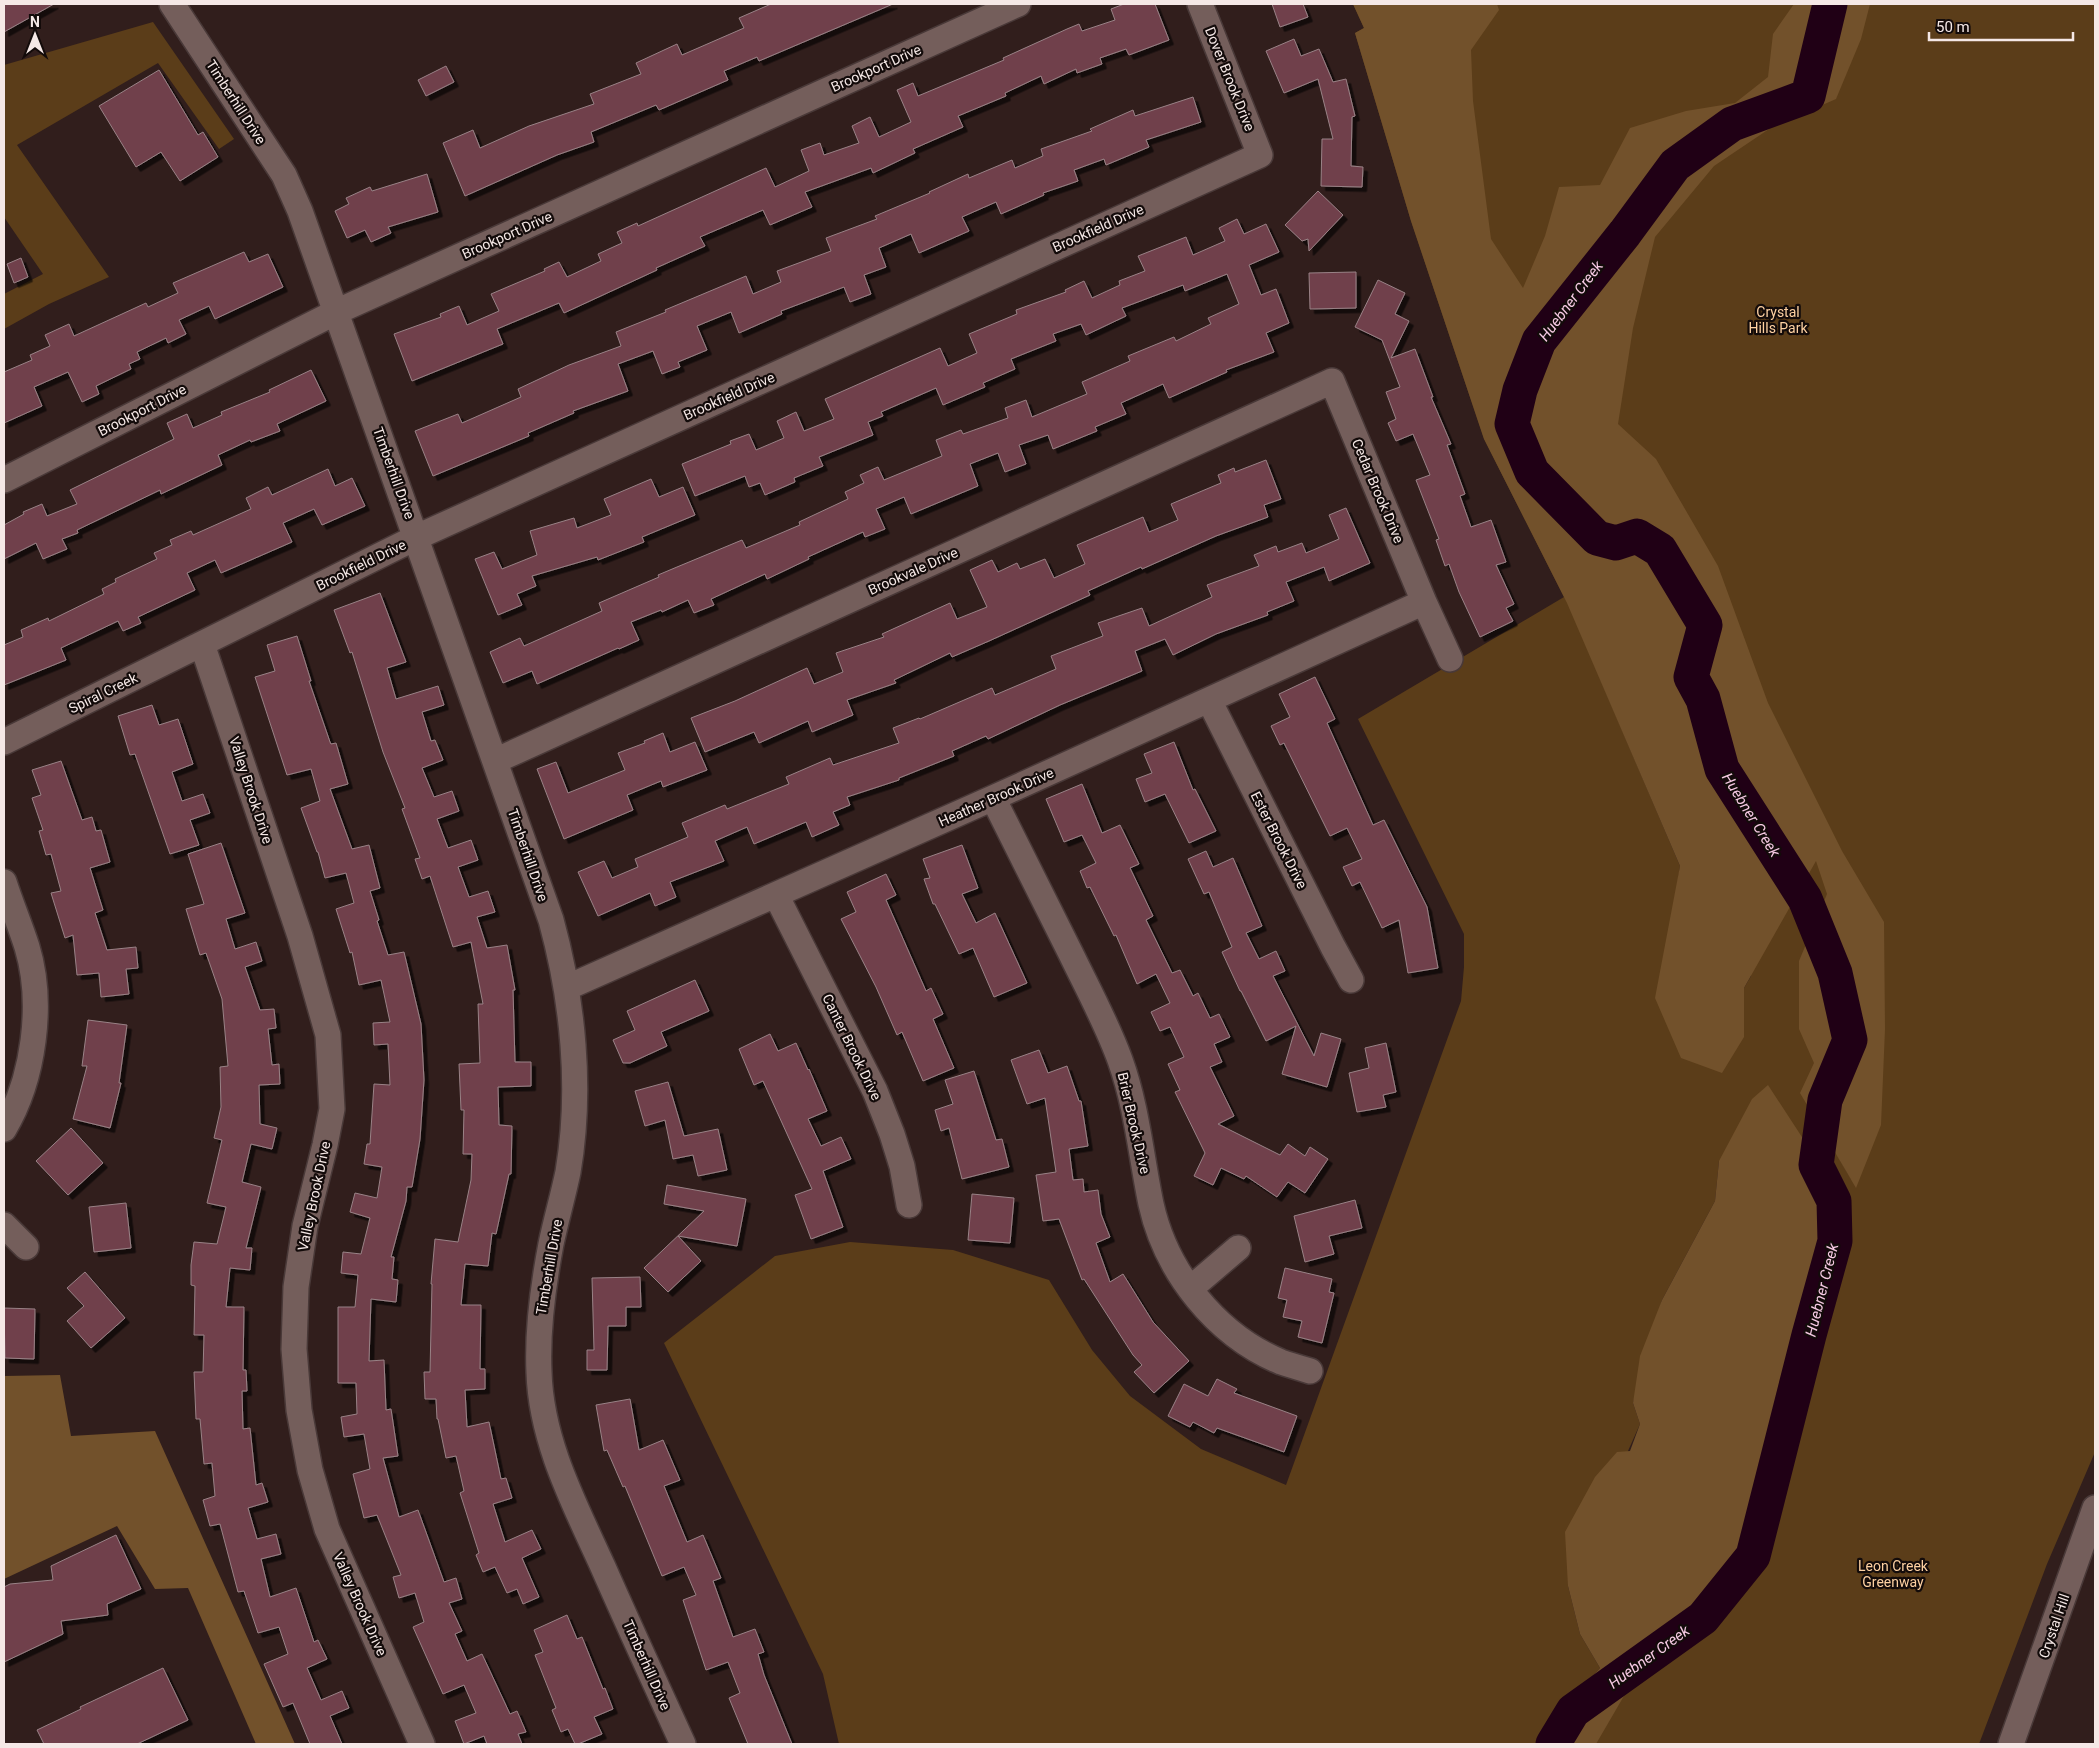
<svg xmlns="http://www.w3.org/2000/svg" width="2099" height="1748" viewBox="0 0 2099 1748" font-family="Roboto,sans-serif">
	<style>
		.green { fill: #5b3d19; fill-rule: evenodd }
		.forest { fill: #72512b }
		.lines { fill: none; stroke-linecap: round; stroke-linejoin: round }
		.river { stroke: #200015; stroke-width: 35 }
		.building { fill: #70404c; stroke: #998286; filter: url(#shadow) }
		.minor-casing { stroke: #493938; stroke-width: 28 }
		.minor { stroke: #745e5b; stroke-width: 25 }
		.labels { text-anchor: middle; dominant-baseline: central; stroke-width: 4.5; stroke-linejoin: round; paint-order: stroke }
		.street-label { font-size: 14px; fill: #f5e8e6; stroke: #130b0a }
		.park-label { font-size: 14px; fill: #fed1a2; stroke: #130b0a }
		.water-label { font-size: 15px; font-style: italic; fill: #f6cae3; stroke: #130b0a }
	</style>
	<defs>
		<filter id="shadow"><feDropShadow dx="4.5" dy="4.5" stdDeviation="0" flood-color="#0009"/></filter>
	</defs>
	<rect width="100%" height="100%" fill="#311e1c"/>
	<path class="green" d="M1353 4H2095V1452L2047 1564 1979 1744H839L823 1674 664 1343 775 1256 850 1242 953 1250 1049 1280 1092 1350 1130 1396 1201 1449 1286 1485 1461 1001 1464 967V934L1358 719 1564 597 1484 439 1411 221 1355 33 1364 28ZM1573 615 1751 976 1744 988V1037L1676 894 1680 866ZM1805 1084 1851 1179 1801 1093ZM1719 1161 1776 1478 1756 1543 1690 1624 1553 1719 1600 1668 1580 1634 1568 1586 1640 1424 1633 1403 1662 1300 1715 1201Z
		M153 22 234 139 219 149 158 63 17 145 109 277 49 304 4 329V294L43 274 4 217V65Z"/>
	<path class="forest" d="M1353 4H1497L1499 10 1471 50 1473 101 1491 239 1523 288 1545 236 1559 187 1600 185 1630 128 1686 111 1735 103 1768 77 1773 34 1794 4H1870L1861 39 1836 99 1772 127 1714 166 1655 237 1633 328 1618 424 1656 459 1718 566 1768 703 1842 851 1884 922 1885 1029 1881 1125 1856 1188 1800 1093 1814 1063 1799 1029V961L1827 894 1816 861 1744 988V1037L1722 1073 1681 1058 1655 998 1680 866 1567 603 1484 439 1411 221 1355 33 1364 28Z
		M1768 1085 1828 1177 1845 1227 1776 1478 1756 1543 1690 1624 1635 1677 1596 1744H1552L1547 1731 1553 1719 1600 1668 1580 1634 1568 1586 1565 1532 1595 1477 1617 1452 1630 1451 1640 1424 1633 1403 1640 1356 1662 1300 1715 1201 1719 1161 1752 1099Z
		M60 1375 71 1436 155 1431 295 1744H256L188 1588 155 1589 117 1526 4 1579V1376Z"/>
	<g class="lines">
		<path class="river" d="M1553 1744 1573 1711 1703 1618 1753 1556 1809 1335 1835 1241 1834 1201 1816 1165 1825 1100 1850 1040 1835 973 1805 899 1722 769 1703 699 1691 677 1705 625 1660 550 1637 536 1616 543 1597 538 1532 472 1512 424 1520 390 1539 341 1625 233 1675 165 1732 124 1808 96 1830 4"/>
	</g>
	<path class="building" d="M4 4H54L4 32Z
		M771 4H893L759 61 757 57 724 71 728 80 659 110 656 105 591 132 594 142 557 155 465 196 443 143 473 130 480 148 529 126 594 104 590 94 641 74 636 63 677 44 682 55 744 28 739 18Z
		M1124 4H1155L1169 40 1129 55 1126 49 1100 58 1102 64 1077 73 1076 69 1044 84 1041 76 1005 93 1006 96 958 116 963 127 913 149 915 153 873 173 871 168 805 192 812 207 770 225 763 210 700 237 705 246 656 268 657 270 564 313 559 303 497 329 503 344 412 381 394 334 441 317 440 314 459 306 467 325 499 311 491 294 545 271 544 269 559 262 567 277 601 261 598 254 622 243 617 232 637 223 638 226 766 168 775 187 809 171 801 150 820 143 824 155 859 143 852 126 870 117 879 137 911 122 897 90 913 83 918 96 1004 60 1003 58 1067 29 1079 24 1082 31 1115 20 1111 9Z
		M1272 4H1303L1308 17 1280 27Z
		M1294 39 1301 56 1319 49 1333 82 1346 79 1355 116 1352 117 1351 166 1363 167 1362 187 1321 186 1322 139H1333L1318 79 1284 93 1266 51Z
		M446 66 454 82 426 96 418 80Z
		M159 70 198 135 203 132 218 157 180 181 161 152 136 167 99 106Z
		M1193 97 1201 122 1146 140 1149 147 1106 165 1104 159 1074 170 1078 181 1043 193 1044 195 1001 214 996 202 962 217 969 231 919 253 911 234 879 248 886 267 864 275 871 294 850 302 844 287 781 311 782 314 739 333 731 312 697 326 707 350 678 362 680 367 662 374 653 351 618 364 628 391 573 411 574 413 528 433 529 436 433 476 415 431 458 414 462 423 521 397 518 389 569 365 621 346 616 332 666 312 665 310 746 276 753 294 781 282 777 271 831 251 826 238 877 219 875 216 930 193 929 192 968 174 969 178 1012 160 1015 168 1043 156 1041 149 1092 131 1090 129 1133 110 1135 116Z
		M427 174 438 212 388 227 391 233 371 242 365 230 347 238 335 211 349 204 346 198 370 187 372 191Z
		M1318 191 1343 215 1309 251 1308 239 1302 241 1285 225Z
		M1237 219 1244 234 1266 224 1279 252 1249 265 1261 295 1276 289 1289 323 1266 333 1274 352 1226 370 1227 372 1169 398 1163 384 1121 403 1126 414 1095 427 1097 431 1053 449 1048 435 1019 445 1026 464 1005 472 998 453 970 464 978 486 911 514 904 497 876 509 885 529 865 537 863 532 808 557 809 559 767 579 765 574 711 599 714 605 694 613 688 600 662 612 661 610 631 622 639 640 619 649 618 648 537 684 532 671 503 683 490 652 520 638 524 646 602 611 599 603 659 577 658 575 677 567 742 540 746 548 800 525 799 522 848 499 845 492 864 483 860 475 878 467 884 480 942 456 936 440 961 430 963 434 1008 418 1005 408 1026 400 1032 417 1087 394 1082 382 1130 361 1128 356 1174 337 1176 341 1211 324 1208 318 1239 304 1227 274 1185 291 1183 285 1122 308 1126 316 1086 335 1081 324 1053 334 1056 341 1011 359 1015 369 983 383 985 387 943 405 936 388 881 412 883 416 868 422 873 435 819 457 823 466 794 478 795 482 765 495 760 483 749 487 745 476 695 496 682 464 731 444 730 441 749 434 756 450 784 438 777 421 796 412 804 431 834 419 825 399 940 348 948 366 977 353 969 334 1017 314 1016 310 1066 292 1065 290 1084 281 1092 298 1120 285 1119 281 1145 271 1138 256 1186 237 1193 255 1225 241 1219 228Z
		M244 252 249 262 268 254 283 287 215 319 209 306 179 320 186 334 168 343 166 338 137 352 140 359 129 364 131 369 96 386 99 394 82 402 68 372 34 387 42 406 4 423V372L32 360 30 355 50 346 45 335 69 324 74 336 146 303 148 307 178 293 173 283Z
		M21 258 28 277 14 283 7 264Z
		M1356 272V308L1310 309 1309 273Z
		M1378 280 1405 293 1395 314 1409 321 1391 358 1415 349 1433 397H1431L1451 444 1447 445 1465 494 1460 496 1471 527 1491 520 1506 562 1496 565 1514 604 1506 608 1513 621 1480 637 1459 592 1449 564 1445 566 1436 540 1439 539 1416 480 1430 475 1413 434 1396 441 1388 423 1396 419 1386 392 1400 387 1382 340 1355 327Z
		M311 370 326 401 277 424 280 431 251 442 250 440 218 455 222 465 161 494 160 490 77 530 78 533 62 539 67 549 43 559 36 543 4 559V525L24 514 23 512 42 504 47 516 77 504 70 490 174 439 167 423 187 414 193 428 222 415 221 412 270 392 269 390Z
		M1266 460 1281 499 1264 505 1268 517 1216 536 1142 569 1141 567 1088 591 1090 595 989 641 952 657 950 653 894 680 896 683 847 700 853 715 812 732 808 721 759 743 754 732 705 752 691 718 735 701 807 668 814 684 843 672 836 653 884 637 882 634 950 603 957 619 987 607 970 570 992 560 998 572 1017 563 1020 569 1045 559 1054 578 1085 564 1077 545 1143 517 1149 532 1178 520 1171 504 1221 483 1218 475 1234 468 1235 472Z
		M328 469 335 486 352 478 365 506 322 525 314 509 283 523 292 542 221 573 215 560 187 573 195 590 138 617 141 623 123 631 118 621 61 648 66 660 4 685V645L23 637 21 630 48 618 49 621 104 594 102 589 116 582 115 579 157 559 154 553 172 545 170 540 191 531 193 535 251 509 246 498 268 487 272 495Z
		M651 479 659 497 683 487 695 515 642 537 644 542 598 560 597 557 532 576 536 586 517 594 522 605 498 615 475 559 494 552 502 569 537 555 530 531 574 518 577 528 611 515 604 499Z
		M1346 508 1370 563 1329 581 1324 567 1286 582 1294 601 1267 612 1268 615 1216 634 1173 655 1165 639 1135 651 1142 671 1060 705 988 739 986 736 952 751 954 756 899 778V780L847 797 850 805 833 812 839 825 812 837 806 822 754 844 747 827 715 841 724 861 670 882 676 897 655 906 650 893 598 916 578 872 604 861 612 878 638 867 635 859 688 837 682 823 725 805 727 809 789 784 786 777 830 758 833 765 899 743 893 728 919 718 920 719 992 688 995 695 1056 669 1051 656 1103 636 1098 623 1142 608 1149 626 1212 597 1207 585 1259 566 1254 555 1276 546 1278 552 1302 543 1306 553 1339 539 1329 515Z
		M380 593 406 662 387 668 396 699 438 686 444 705 422 712 431 741 435 740 443 760 422 768 434 797 452 791 459 811 437 819 448 848 471 840 478 860 458 867 469 897 488 891 495 912 477 917 487 948 507 945 515 990H513L515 1062H531V1086L498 1087 499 1125 512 1126 511 1174H509L496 1234 492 1233 488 1266 465 1264 461 1305H481L480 1369H485V1389L465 1390 467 1427 489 1422 501 1479 506 1478 512 1498 493 1504 505 1542 532 1530 541 1549 522 1558 539 1597 523 1604 517 1589 507 1593 495 1567 483 1572 476 1555 479 1553 460 1493 464 1491 456 1456 446 1458 438 1419H437L436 1399H425L424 1372H430L432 1284H431L435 1239 458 1242 471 1180 472 1154H463L464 1110H461L459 1064 480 1063 478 1004H483L471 942 453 947 430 876 422 879 415 859 420 858 402 809 405 808 383 752 352 652 350 653 334 610Z
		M297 636 311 681H309L330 742 331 744 336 743 348 784 330 789 352 849 369 845 380 888 370 891 379 920 377 921 388 955 404 952 421 1024 424 1080 420 1139 412 1187H407L406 1201 391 1257H394L392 1279 398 1280 396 1302 371 1299 369 1361 384 1360 386 1410 391 1409 398 1456 383 1458 399 1517 418 1510 444 1582 456 1578 462 1599 449 1603 462 1631 455 1634 467 1661 482 1654 510 1714 517 1711 526 1732 518 1734 522 1744H487L484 1736 464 1744 455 1721 476 1713 464 1685 443 1694 413 1627 424 1622 415 1593 399 1598 393 1577 401 1575 377 1515 364 1518 353 1474 370 1469 364 1434 344 1437 341 1417 357 1414 356 1383H338V1307H355L358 1275 341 1273 343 1252 361 1254 370 1218 350 1212 355 1193 377 1198 382 1167 364 1164 367 1144H370L374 1084 390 1085 388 1044 374 1045 373 1023 390 1022 381 980 359 985 352 952 350 953 336 909 354 903 346 873 325 878 318 852H317L301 808 320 801 311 769 287 775 255 677 275 671 267 645Z
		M1315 677 1335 719 1327 723 1373 825 1384 820 1427 907 1438 968 1408 973 1399 920 1382 928 1360 882 1352 886 1343 867 1362 859 1347 828 1330 836 1284 743 1280 745 1271 726 1290 717 1279 694Z
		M152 705 159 725 178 719 193 764 172 772 182 801 203 794 210 813 190 820 199 845 170 854 135 754 130 755 118 716Z
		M663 733 670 752 695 742 707 770 663 787 661 781 627 795 633 810 564 839 537 769 556 762 568 793 625 770 618 753 645 743 644 741Z
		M1174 742 1193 790 1195 789 1216 831 1189 843 1165 794 1145 802 1136 779 1152 773 1144 754Z
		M61 761 82 820 92 817 96 831 101 830 110 862 90 868 103 910 95 913 107 950 136 947 138 968 126 969 129 994 101 997 99 973 77 975 73 935 65 938 51 893 61 891 51 854 46 855 39 831 43 830 32 798 41 795 32 770Z
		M1082 784 1102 833 1120 825 1139 864 1130 868 1153 916 1146 920 1172 973 1180 970 1193 996 1198 993 1210 1018 1219 1014 1230 1037 1214 1044 1222 1062 1210 1067 1234 1116 1218 1124 1280 1155 1288 1144 1305 1156 1310 1147 1328 1159 1305 1193 1288 1182 1277 1197 1246 1176 1244 1179 1221 1168 1213 1185 1194 1176 1205 1153 1175 1092 1180 1090 1168 1064 1184 1057 1170 1027 1160 1031 1151 1012 1170 1003 1156 974 1137 984 1116 935 1114 936 1090 887 1087 888 1080 871 1096 863 1082 835 1064 842 1046 799Z
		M221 843 245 913 226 919 235 949 256 942 262 961 245 967 260 1010 274 1009 276 1028 268 1029 272 1065 279 1064 280 1084 259 1085 260 1124 277 1128 272 1149 251 1144 242 1182 261 1187 246 1248H252L250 1270 230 1268 226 1307H244L243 1370H246L247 1391H242L243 1429 250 1428 256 1485 262 1483 268 1502 248 1508 257 1539 276 1534 281 1554 261 1559 270 1597 296 1588 314 1642 318 1640 327 1659 307 1668 321 1700 342 1691 349 1708 330 1716 342 1744H310L293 1703 283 1707 264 1664 288 1654 279 1627 258 1633 244 1591 238 1592 220 1524 210 1526 203 1500 215 1496 212 1463 204 1464 200 1419H196L194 1372H203L204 1335H194L195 1286 191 1285V1265L194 1242 217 1244 226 1207 207 1203 222 1140 214 1138 221 1107 220 1067 228 1066 222 999 206 953 200 955 186 909 204 904 188 854Z
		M962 845 978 888 962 894 976 923 995 913 1027 983 994 997 973 948 959 954 935 904H933L924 879 930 878 923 859Z
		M1206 851 1213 867 1233 858 1262 926 1246 933 1259 959 1276 951 1285 971 1273 976 1314 1056 1321 1033 1341 1039 1327 1087 1282 1074 1296 1026 1266 1041 1241 991H1240L1222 952 1232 947 1209 892 1204 894 1188 859Z
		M886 874 896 895 886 900 926 991 931 988 943 1014 933 1019 954 1068 923 1081 902 1032 897 1035 876 987 841 919 856 912 847 892Z
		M695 980 709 1011 661 1032 667 1046 630 1063H623L613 1040 635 1030 627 1011Z
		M88 1020 127 1025 119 1083H121L110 1128 73 1119 87 1066H82Z
		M770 1034 778 1051 796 1043 808 1070 809 1069 827 1111 808 1119 821 1146 841 1137 851 1159 823 1171 843 1227 811 1239 795 1195 812 1189 763 1081 754 1085 739 1049Z
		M1386 1043 1396 1092 1383 1095 1386 1107 1357 1112 1349 1073 1369 1068 1365 1048Z
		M1039 1050 1048 1073 1067 1066 1079 1101H1081L1088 1146 1069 1149 1073 1180 1083 1179 1084 1192 1098 1190 1101 1214 1110 1237 1096 1243 1110 1282 1123 1274 1153 1322 1189 1361 1154 1393 1134 1372 1142 1365 1133 1355 1084 1279 1082 1280 1059 1219 1043 1221 1036 1175 1056 1172 1045 1098 1027 1104 1011 1060Z
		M974 1071 996 1140 1002 1139 1009 1167 962 1179 949 1128 941 1131 935 1110 953 1104 945 1080Z
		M668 1082 684 1136 718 1129 727 1170 698 1176 693 1155 673 1159 665 1120 645 1126 635 1091Z
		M71 1128 103 1163 68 1195 36 1161Z
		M667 1185 746 1199 737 1246 678 1236 701 1261 668 1292 644 1268 704 1211 664 1204Z
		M972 1194 1014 1198 1010 1243 968 1240Z
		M1355 1200 1362 1228 1329 1236 1334 1254 1305 1262 1294 1216Z
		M126 1203 131 1248 94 1252 89 1207Z
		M1285 1268 1332 1279 1329 1292 1334 1293 1322 1343 1298 1337 1302 1321 1283 1317 1287 1300 1278 1298Z
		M85 1272 125 1318 91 1348 67 1321 84 1306 67 1288Z
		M640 1277 641 1307H626V1326H608L607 1370H587V1350H594L592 1278Z
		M4 1308 35 1309 34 1359 5 1358Z
		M1217 1379 1237 1389 1234 1393 1297 1416 1284 1452 1217 1428 1214 1433 1193 1422 1190 1427 1168 1416 1184 1384 1208 1396Z
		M630 1399 639 1450 663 1440 680 1480 664 1486 687 1542 703 1535 721 1578 713 1581 733 1637 755 1629 764 1652 758 1654 764 1675 792 1744H748L729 1698 740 1693 728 1662 706 1670 683 1600 696 1595 684 1567 662 1576 625 1486 623 1487 607 1450 604 1451 596 1405Z
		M116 1535 141 1589 107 1604 108 1615 61 1621 63 1634 4 1662V1587L10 1584 53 1580 51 1566Z
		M567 1615 577 1639 582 1637 603 1689 605 1688 613 1709 594 1717 602 1734 578 1744H575L568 1729 561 1732 552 1710 556 1708 535 1655 543 1652 534 1630Z
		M163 1668 188 1720 137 1744H44L37 1730 81 1709 80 1707Z"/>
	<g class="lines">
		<g class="minor-casing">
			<path id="minor" d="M172 4 284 175 300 211 551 920C573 1000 582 1089 568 1172 563 1196 556 1220 551 1244 543 1286 537 1329 539 1372 541 1442 575 1505 603 1567 629 1626 656 1685 683 1744
				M4 480 336 312 1018 4
				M202 644 300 936 328 1035 332 1109 325 1145 305 1226 296 1287 294 1349 299 1410 310 1470 327 1529 422 1744
				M1209 700 1333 947 1351 980
				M4 742 417 537 1260 155 1200 4
				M495 761 1332 381 1424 602 1450 659
				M993 798C1019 850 1045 902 1071 954 1088 989 1107 1024 1120 1060 1137 1107 1141 1156 1151 1204 1166 1272 1216 1335 1281 1362 1290 1365 1300 1368 1310 1371
				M4 882C11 904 20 925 27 947 44 1003 34 1079 4 1129
				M776 895 875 1091 892 1134 902 1166 909 1205
				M566 988 993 798 1424 602
				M4 1225 26 1247
				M1190 1289 1238 1248
				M2011 1744 2095 1508"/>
		</g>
		<use href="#minor" class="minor"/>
	</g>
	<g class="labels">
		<g class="street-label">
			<text transform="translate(876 68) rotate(-24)">Brookport Drive</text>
			<text transform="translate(1230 79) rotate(68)">Dover Brook Drive</text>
			<text transform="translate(236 102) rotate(57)">Timberhill Drive</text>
			<text transform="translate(1098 228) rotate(-24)">Brookfield Drive</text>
			<text transform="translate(507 235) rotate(-24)">Brookport Drive</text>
			<text transform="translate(729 396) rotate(-24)">Brookfield Drive</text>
			<text transform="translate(142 410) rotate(-27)">Brookport Drive</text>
			<text transform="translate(394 473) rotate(70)">Timberhill Drive</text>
			<text transform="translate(1378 491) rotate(67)">Cedar Brook Drive</text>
			<text transform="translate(361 565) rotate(-26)">Brookfield Drive</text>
			<text transform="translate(913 571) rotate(-24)">Brookvale Drive</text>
			<text transform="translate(103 693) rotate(-26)">Spiral Creek</text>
			<text transform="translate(251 790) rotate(72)">Valley Brook Drive</text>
			<text transform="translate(996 797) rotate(-24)">Heather Brook Drive</text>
			<text transform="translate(1279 840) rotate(63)">Ester Brook Drive</text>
			<text transform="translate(528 855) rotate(71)">Timberhill Drive</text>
			<text transform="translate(852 1047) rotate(64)">Canter Brook Drive</text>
			<text transform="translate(1134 1123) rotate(77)">Brier Brook Drive</text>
			<text transform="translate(314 1196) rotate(-78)">Valley Brook Drive</text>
			<text transform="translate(549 1267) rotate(-80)">Timberhill Drive</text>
			<text transform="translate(360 1604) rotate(66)">Valley Brook Drive</text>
			<text transform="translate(2054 1626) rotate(-71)">Crystal Hill</text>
			<text transform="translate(647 1665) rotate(66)">Timberhill Drive</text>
		</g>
		<g class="park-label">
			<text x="1778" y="312">Crystal<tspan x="1778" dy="16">Hills Park</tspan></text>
			<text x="1893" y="1566">Leon Creek<tspan x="1893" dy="16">Greenway</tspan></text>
		</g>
		<g class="water-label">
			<text transform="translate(1571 301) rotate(-53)">Huebner Creek</text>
			<text transform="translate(1751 815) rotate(58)">Huebner Creek</text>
			<text transform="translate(1822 1290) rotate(-76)">Huebner Creek</text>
			<text transform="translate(1649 1657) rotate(-36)">Huebner Creek</text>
		</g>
	</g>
	<rect width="2099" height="1748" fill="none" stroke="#f5e8e6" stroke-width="10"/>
	<g transform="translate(35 35)" stroke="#130b0a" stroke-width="4" paint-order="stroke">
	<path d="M0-4L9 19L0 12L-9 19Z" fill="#f5e8e6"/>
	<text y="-8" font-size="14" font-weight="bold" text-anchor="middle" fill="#f5e8e6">N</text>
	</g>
	<path d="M1929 32v8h144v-8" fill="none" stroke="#f5e8e6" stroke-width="2.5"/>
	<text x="1936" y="32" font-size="15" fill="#f5e8e6" stroke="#130b0a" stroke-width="4" paint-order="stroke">50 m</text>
</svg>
